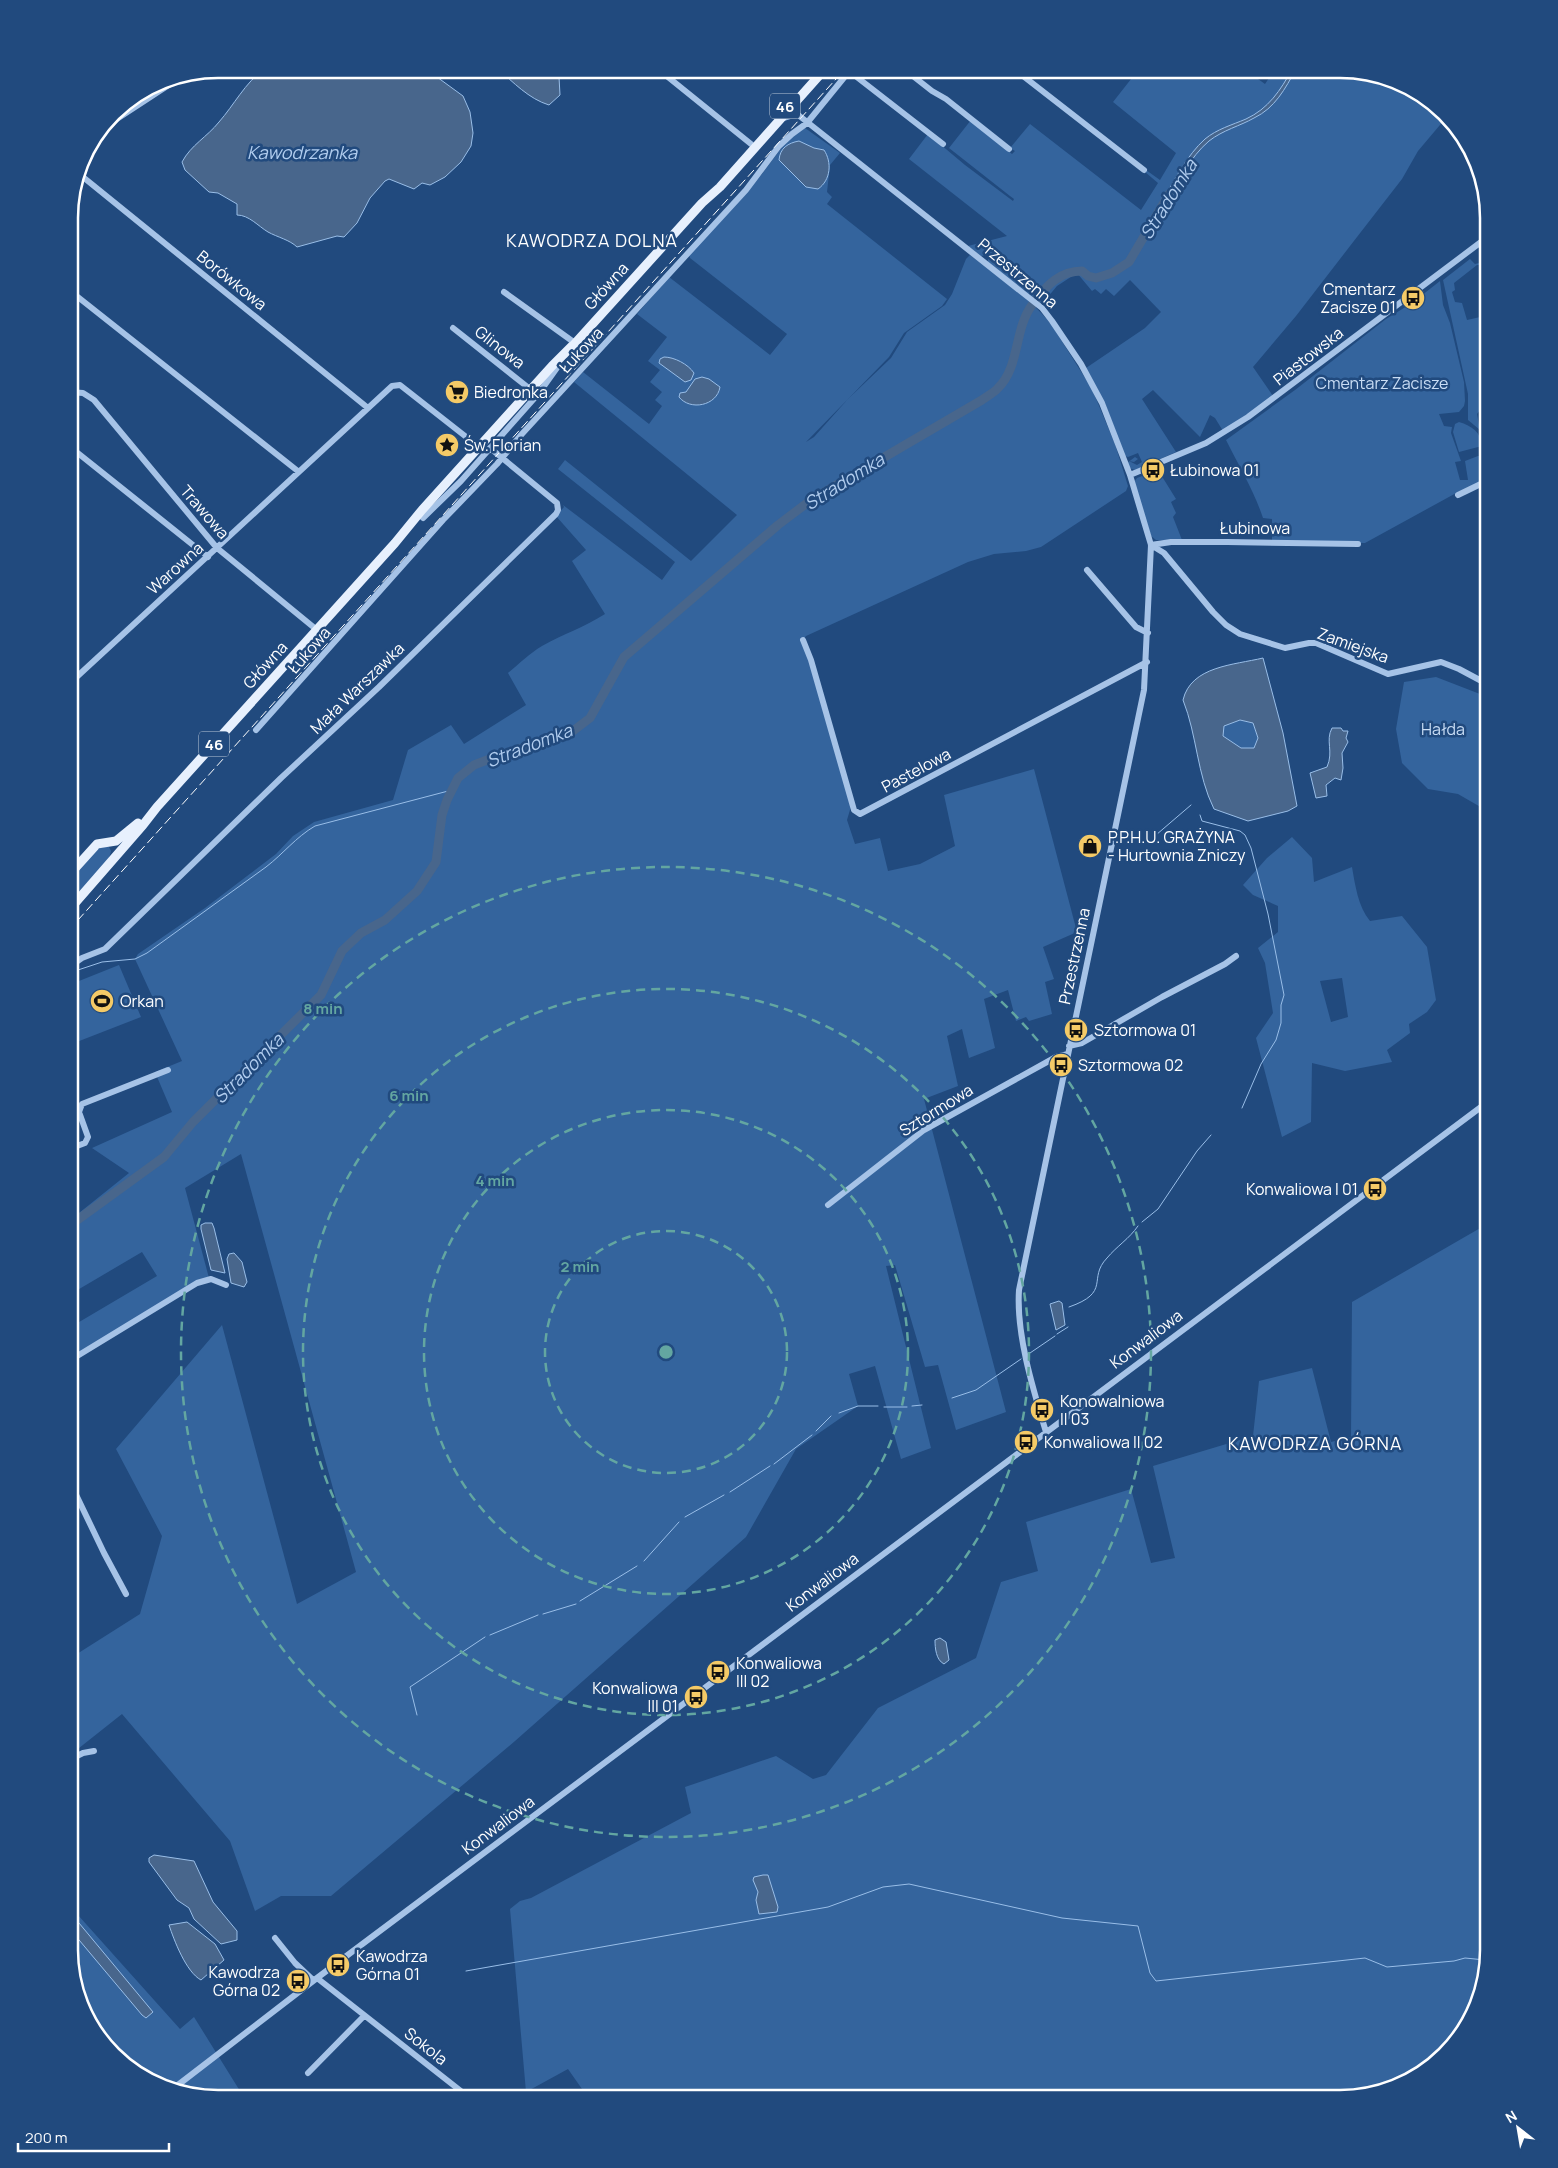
<svg xmlns="http://www.w3.org/2000/svg" width="1558" height="2168" viewBox="0 0 1558 2168" font-family="Manrope,sans-serif">
	<style>
		.green { fill: #34649d; fill-rule: evenodd }
		.water { fill: #48668c; stroke: #99bee8; fill-rule: evenodd }
		.lines { fill: none; stroke-linecap: round; stroke-linejoin: round }
		.stream { stroke: #99bee8; stroke-width: 1 }
		.river { stroke: #48668c; stroke-width: 9 }
		.minor { stroke: #a6c3e7; stroke-width: 6 }
		.major { stroke: #e7f0fd; stroke-width: 9 }
		.rail { stroke: #fff; stroke-width: 1; stroke-dasharray: 9 4; stroke-linecap: butt }
		.ring { fill: none; stroke: #63a6a1; stroke-width: 2.5; stroke-dasharray: 9 6 }
		.labels { text-anchor: middle; dominant-baseline: central; stroke-width: 5; stroke-linejoin: round; paint-order: stroke }
		.shield { fill: #214a7e; stroke: #bcc9d8; stroke-width: 1 }
		.shield-label { font-size: 15px; font-weight: bold; fill: #fff }
		.street-label { font-size: 16px; fill: #fff; stroke: #214a7e }
		.poi-label { font-size: 16px; fill: #fff; stroke: #214a7e; text-anchor: start }
		.park-label { font-size: 16px; fill: #c9ddf5; stroke: #214a7e }
		.water-label { font-size: 18px; font-style: italic; fill: #b1cdef; stroke: #214a7e }
		.neighbourhood-label { font-size: 18px; letter-spacing: 1px; fill: #fff; stroke: #214a7e }
		.rim { fill: none; stroke: #fff; stroke-width: 2.5 }
		.centre { fill: #63a6a1; stroke: #214a7e; stroke-width: 2.5 }
		.ring-label { font-size: 15px; text-anchor: middle; font-weight: bold; fill: #63a6a1; stroke: #214a7e; stroke-width: 5; stroke-linejoin: round; paint-order: stroke }
	</style>
	<rect width="100%" height="100%" fill="#214a7e"/>
	<path class="green" d="M1129 69H1244L1265 84 1273 72 1271 69H1350L1415 89 1445 119 1418 151 1402 179 1357 237 1296 316 1253 367 1273 396 1223 431 1215 418 1210 415 1200 437 1153 390 1142 399 1176 452 1135 470 1129 468 1127 463 1135 457 1138 459 1134 462 1129 461 1137 465 1142 462 1138 453 1128 457 1125 456 1105 403 1086 368 1145 328 1161 312 1130 280 1114 296 1106 289 1101 294 1095 289 1092 291 1077 273 1057 286 1042 304 988 262V258L992 254 981 256 968 246 1007 236 909 159 928 134 965 165 1013 201 1014 199 1010 196 949 148 971 120 1012 154 1015 151 1010 148 1030 124 1141 210 1158 183 1145 172 1146 170 1160 180 1176 153 1113 102 1135 74Z
		M805 128 840 153 830 165 827 192 832 197 827 204 947 299 942 306 904 333 889 357 806 442 814 437 848 399 891 358 907 332 945 305 952 294 966 259 970 255C998 276 1029 297 1051 324L1092 389 1115 444 1128 486 1126 491 1041 547 1026 551 994 554 968 562 806 636 803 640 852 803 847 820 855 844 880 838 888 871 920 864 955 846 944 795 1034 769 1077 932 1043 947 1054 979 1045 982 1052 1014 1029 1021 1026 1017 1016 1021 1008 990 984 999 995 1048 969 1058 962 1029 947 1036 958 1086 924 1099 1006 1412 956 1430 938 1365 925 1367 895 1265 886 1266 931 1448 901 1459 875 1366 849 1374 858 1406 796 1449 746 1537 515 1741 331 1896H281L255 1911 230 1841 122 1714 69 1756V1659L140 1614 162 1536 116 1449 222 1325 297 1604 356 1572 241 1154 185 1188 209 1278 69 1360V1328L157 1276 142 1252 69 1295V1221L129 1173 92 1148 172 1112 155 1072 182 1061 135 959 138 954 205 908 276 854 293 836 314 822 393 800 408 750 451 725 464 744 526 705 508 673C519 664 530 653 542 646 563 634 585 627 605 614L572 561 586 550 556 516 564 507 563 505 662 580 675 562 558 469 565 460 691 561 737 515 574 382 583 372 649 424 662 406 655 400 662 392 650 382 660 370 648 361 667 337 637 314 669 277 770 355 787 334 690 258 689 254 762 174 788 139Z
		M1470 259 1475 264 1483 262 1488 263 1489 278 1483 280 1482 265H1477L1454 283 1455 290 1452 292 1455 302 1462 303 1467 320 1489 315V407L1481 409 1477 414 1480 430 1468 420V394L1443 280Z
		M1440 281 1443 305 1450 323 1464 382 1465 401 1464 406 1459 412 1439 414 1444 426 1452 427 1451 433 1461 461 1455 462 1460 480H1468L1465 461 1478 456H1489V478L1458 492 1365 543 1272 541V519L1263 518C1254 491 1239 466 1226 440L1295 390 1386 319 1412 303Z
		M1459 422C1472 426 1481 432 1482 446L1459 452 1453 432 1455 424Z
		M1158 470 1176 499 1171 502 1176 513 1173 517 1182 540H1156L1151 536 1134 482 1137 478Z
		M1436 677 1480 694 1489 709V808L1484 809 1458 794 1428 789 1402 763 1396 729 1404 682Z
		M1240 720 1253 723 1258 738 1255 748H1241L1223 736V726Z
		M1292 837 1312 858 1314 882 1352 867C1355 884 1358 907 1370 921L1402 916 1427 947 1436 1000 1427 1012 1409 1024 1410 1033 1387 1050 1392 1062 1345 1071 1312 1063 1311 1122 1282 1137 1256 1038 1273 1013 1265 963 1258 948 1278 932V906L1253 895 1243 885 1267 858ZM1342 978 1348 1017 1331 1022 1320 981Z
		M104 847H109L111 851 109 859 69 906V880L95 849Z
		M119 965 141 1017 69 1045V985Z
		M1489 1223V1950L1469 2025 1415 2079 1340 2099H589L568 2069 526 2092 510 1909 520 1901 531 1898 691 1813 685 1787 776 1756 813 1779 826 1775 878 1708 976 1658 1001 1582 1038 1571 1026 1522 1131 1489 1151 1563 1175 1558 1153 1466 1253 1436 1259 1381 1312 1368 1331 1442 1351 1437 1352 1302Z
		M69 1905 180 2029 194 2017 245 2099H208L143 2079 89 2025 69 1950Z"/>
	<path class="water" d="M264 69H426L463 96 470 112 473 133 471 146 461 162 445 177 430 185 422 183 414 189 389 179 385 181 370 198 357 223 344 237 337 236 297 247C290 240 277 237 268 232 258 226 249 215 237 215V204L218 193 209 192 185 170 182 162C191 145 207 137 219 122 234 105 245 83 264 69Z
		M498 69H554L559 77 560 95 549 105C529 99 513 82 498 69Z
		M1292 69H1296C1285 89 1275 108 1254 118 1240 126 1223 130 1209 141 1190 157 1178 182 1166 204L1162 202C1174 181 1187 155 1205 139 1217 129 1232 125 1246 119 1268 109 1281 90 1292 69Z
		M799 141 814 148 824 150C832 162 831 180 818 189L806 187 779 160C780 148 788 143 799 141Z
		M664 357C674 357 688 364 694 373L691 380 685 382 659 363 660 359Z
		M702 377 709 379 720 387C717 406 690 411 679 397L680 393 686 392 695 379Z
		M1263 658 1283 733 1297 806 1288 811 1248 821 1214 809C1197 775 1197 735 1183 700 1191 666 1234 665 1263 658ZM1240 720 1253 723 1258 738 1254 748H1241L1223 736 1224 726Z
		M1332 728H1341L1343 731H1348L1346 738 1348 742 1342 753 1343 768 1341 780 1335 778 1326 785 1327 796 1316 798 1310 773 1327 767C1334 751 1325 741 1332 728Z
		M205 1223H212L214 1228 225 1273 211 1270 201 1229V1225Z
		M234 1253 242 1262 247 1282 244 1287 231 1283 227 1259 229 1254Z
		M1059 1301 1062 1303 1065 1325 1056 1330 1050 1304Z
		M940 1638 946 1642 949 1660 944 1664C936 1660 935 1648 935 1640Z
		M154 1855 194 1861 213 1902 237 1931V1940L221 1944 194 1919 189 1908 177 1900 149 1862V1858Z
		M763 1875H768L778 1907 777 1912 759 1914 756 1900 758 1892 753 1880 754 1877Z
		M69 1911 153 2012 146 2018 142 2015 69 1928Z
		M187 1922 215 1944 224 1960 201 1980C186 1972 174 1940 169 1925Z"/>
	<g class="lines">
		<path class="stream" d="M1200 815 1202 821 1240 831 1245 835 1251 848 1268 914 1284 995 1281 1005V1023L1276 1040 1261 1064 1242 1108
			M1156 835 1191 805
			M69 973 102 962 135 959 147 953 266 867C283 854 296 837 315 826L452 790
			M1142 1222 1158 1209 1197 1151 1211 1135
			M1069 1307C1112 1292 1087 1279 1107 1258 1117 1246 1129 1239 1138 1226
			M1057 1334 1068 1327
			M1030 1353 1055 1336
			M952 1398 976 1390 1021 1359
			M912 1406 922 1405
			M884 1407H907
			M839 1413 858 1406H878
			M816 1431 831 1416
			M774 1464 812 1435
			M730 1492 770 1466
			M685 1517 724 1495
			M644 1561 679 1522
			M580 1601 637 1566
			M543 1614 576 1604
			M490 1635 538 1615
			M417 1715 410 1687 485 1637
			M466 1971 828 1907 883 1887 909 1884 1062 1918 1138 1926 1150 1973 1156 1981 1365 1958 1387 1967 1454 1961 1465 1958 1485 1960"/>
		<path class="river" d="M1034 302C1047 285 1060 271 1082 271L1088 276 1096 278 1112 273 1129 262 1169 194
			M69 1226 164 1157 193 1122 321 995 342 951 361 933 385 920 417 891 436 862 442 815 447 800 458 778 474 765 500 755 569 734 590 718 624 657 778 525 811 500 982 400C987 396 994 393 998 388 1020 367 1014 329 1032 305"/>
		<path class="minor" d="M658 69 751 144
			M904 69 932 91 946 99 1009 149
			M1014 69 1144 170
			M849 71 943 144
			M784 118 797 114 1028 297 1042 308 1052 321 1081 364 1102 403 1130 475 1151 545 1144 690 1019 1290C1016 1334 1033 1389 1046 1432
			M103 128 184 75
			M78 173 368 408
			M69 290 299 472
			M504 292 575 343
			M453 328 530 389
			M69 392 83 393 94 400 217 548 317 630
			M69 446 208 557
			M1130 475 1206 443 1248 417 1489 236
			M1458 495 1489 480
			M423 518 461 481 539 393 559 365
			M1151 545 1164 553 1213 612 1226 625 1240 634 1285 648 1309 643H1316L1388 674 1441 662 1459 669 1489 685
			M1151 545 1171 542H1227L1358 544
			M1087 570 1136 627 1148 633
			M803 640 811 660 852 803 854 810 860 814 1147 662
			M69 684 392 386 400 385 479 447
			M256 730 443 520 497 464 521 435 746 190 779 146 792 134 807 123 851 69
			M69 967 82 958 105 949 281 778 379 687 556 514 558 510 557 503 490 448
			M1069 1046 1082 1043 1162 997 1225 964 1236 956
			M69 1149 85 1143 88 1137 79 1112 82 1104 168 1070
			M828 1205 924 1130 1056 1057 1068 1054
			M69 1361 197 1283 211 1279 226 1285
			M69 1480 104 1553 126 1594
			M69 1760 83 1753 94 1751
			M275 1938 295 1963 313 1980
			M317 1978 471 2099
			M308 2073 364 2016
			M174 2088 317 1978 1489 1101"/>
		<path class="major" d="M569 350 702 203 720 187 825 69
			M69 875 97 844 116 841 138 823
			M69 910 143 825 157 807 395 543 422 510 552 366 572 346"/>
		<path class="rail" d="M69 930 845 69"/>
	</g>
	<g class="ring">
		<circle cx="666" cy="1352" r="121"/>
		<circle cx="666" cy="1352" r="242"/>
		<circle cx="666" cy="1352" r="363"/>
		<circle cx="666" cy="1352" r="485"/>
	</g>
	<defs>
		<g id="bus-disc" transform="scale(1.25)"><circle r="9.5" fill="#f4ca67" stroke="#214a7e"/><path d="M-5-6H5V4H4V6H2V4H-2V6H-4V4H-5ZM-3.5-4V0h7V-4ZM-3.5 1.2v1.5H-2V1.2ZM2 1.2v1.5H3.5V1.2Z" fill="#111"/></g>
		<g id="supermarket-disc" transform="scale(1.25)"><circle r="9.5" fill="#f4ca67" stroke="#214a7e"/><path d="M-6-5.5h2.5l.6 2H6L4.5 2H-2.5L-4.4-4H-6ZM-1.5 3.2a1.3 1.3 0 1 0 .1 0ZM3 3.2a1.3 1.3 0 1 0 .1 0Z" fill="#111"/></g>
		<g id="sight-disc" transform="scale(1.25)"><circle r="9.5" fill="#f4ca67" stroke="#214a7e"/><path d="M0-6L1.8-2.2L6-1.7L2.9 1.2L3.7 5.4L0 3.3L-3.7 5.4L-2.9 1.2L-6-1.7L-1.8-2.2Z" fill="#111"/></g>
		<g id="shop-disc" transform="scale(1.25)"><circle r="9.5" fill="#f4ca67" stroke="#214a7e"/><path d="M-5-2.5h2.3a2.7 3.5 0 0 1 5.4 0H5L5.5 6h-11ZM-1.5-2.5h3a1.5 2.3 0 0 0-3 0Z" fill="#111"/></g>
		<g id="stadium-disc" transform="scale(1.25)"><circle r="9.5" fill="#f4ca67" stroke="#214a7e"/><path d="M0-5a6.5 5 0 1 0 0 10a6.5 5 0 1 0 0-10ZM-3.5-1.8h7v3.6h-7Z" fill="#111"/></g>
	</defs>
	<g fill-rule="evenodd">
		<use href="#bus-disc" x="1413" y="298"/>
		<use href="#supermarket-disc" x="457" y="392"/>
		<use href="#sight-disc" x="447" y="445"/>
		<use href="#bus-disc" x="1153" y="470"/>
		<use href="#shop-disc" x="1090" y="846"/>
		<use href="#stadium-disc" x="102" y="1001"/>
		<use href="#bus-disc" x="1076" y="1030"/>
		<use href="#bus-disc" x="1061" y="1065"/>
		<use href="#bus-disc" x="1375" y="1189"/>
		<use href="#bus-disc" x="1042" y="1410"/>
		<use href="#bus-disc" x="1026" y="1442"/>
		<use href="#bus-disc" x="718" y="1672"/>
		<use href="#bus-disc" x="696" y="1697"/>
		<use href="#bus-disc" x="338" y="1965"/>
		<use href="#bus-disc" x="298" y="1981"/>
	</g>
	<g class="labels">
		<g class="shield">
			<rect x="770" y="93.5" width="30" height="25" rx="4"/>
			<rect x="199" y="731.5" width="30" height="25" rx="4"/>
		</g>
		<g class="shield-label">
			<text x="785" y="106">46</text>
			<text x="214" y="744">46</text>
		</g>
		<g class="street-label">
			<text transform="translate(1018 273) rotate(40)">Przestrzenna</text>
			<text transform="translate(232 280) rotate(39)">Borówkowa</text>
			<text transform="translate(606 286) rotate(-48)">Główna</text>
			<text transform="translate(500 347) rotate(38)">Glinowa</text>
			<text transform="translate(581 350) rotate(-47)">Łukowa</text>
			<text transform="translate(1308 356) rotate(-38)">Piastowska</text>
			<text transform="translate(205 512) rotate(49)">Trawowa</text>
			<text x="1255" y="528">Łubinowa</text>
			<text transform="translate(175 568) rotate(-42)">Warowna</text>
			<text transform="translate(1353 645) rotate(20)">Zamiejska</text>
			<text transform="translate(309 650) rotate(-49)">Łukowa</text>
			<text transform="translate(265 665) rotate(-48)">Główna</text>
			<text transform="translate(357 688) rotate(-44)">Mała Warszawka</text>
			<text transform="translate(916 770) rotate(-28)">Pastelowa</text>
			<text transform="translate(1074 956) rotate(-78)">Przestrzenna</text>
			<text transform="translate(936 1110) rotate(-32)">Sztormowa</text>
			<text transform="translate(1146 1339) rotate(-37)">Konwaliowa</text>
			<text transform="translate(822 1582) rotate(-37)">Konwaliowa</text>
			<text transform="translate(498 1825) rotate(-37)">Konwaliowa</text>
			<text transform="translate(426 2046) rotate(38)">Sokola</text>
		</g>
		<g class="poi-label">
			<text x="1396" y="289" text-anchor="end">Cmentarz<tspan x="1396" dy="18">Zacisze 01</tspan></text>
			<text x="474" y="392">Biedronka</text>
			<text x="464" y="445">Św. Florian</text>
			<text x="1170" y="470">Łubinowa 01</text>
			<text x="1108" y="837">P.P.H.U. GRAŻYNA<tspan x="1108" dy="18">- Hurtownia Zniczy</tspan></text>
			<text x="120" y="1001">Orkan</text>
			<text x="1094" y="1030">Sztormowa 01</text>
			<text x="1078" y="1065">Sztormowa 02</text>
			<text x="1358" y="1189" text-anchor="end">Konwaliowa I 01</text>
			<text x="1060" y="1401">Konowalniowa<tspan x="1060" dy="18">II 03</tspan></text>
			<text x="1044" y="1442">Konwaliowa II 02</text>
			<text x="736" y="1663">Konwaliowa<tspan x="736" dy="18">III 02</tspan></text>
			<text x="678" y="1688" text-anchor="end">Konwaliowa<tspan x="678" dy="18">III 01</tspan></text>
			<text x="356" y="1956">Kawodrza<tspan x="356" dy="18">Górna 01</tspan></text>
			<text x="280" y="1972" text-anchor="end">Kawodrza<tspan x="280" dy="18">Górna 02</tspan></text>
		</g>
		<g class="park-label">
			<text x="1382" y="383">Cmentarz Zacisze</text>
			<text x="1443" y="729">Hałda</text>
		</g>
		<g class="water-label">
			<text x="302" y="152">Kawodrzanka</text>
			<text transform="translate(1168 199) rotate(-58)">Stradomka</text>
			<text transform="translate(844 481) rotate(-32)">Stradomka</text>
			<text transform="translate(529 745) rotate(-21)">Stradomka</text>
			<text transform="translate(248 1068) rotate(-45)">Stradomka</text>
		</g>
		<g class="neighbourhood-label">
			<text x="592" y="240">KAWODRZA DOLNA</text>
			<text x="1315" y="1443">KAWODRZA GÓRNA</text>
		</g>
	</g>
	<path d="M0 0H1558V2168H0ZM218 78H1340A140 140 0 0 1 1480 218V1950A140 140 0 0 1 1340 2090H218A140 140 0 0 1 78 1950V218A140 140 0 0 1 218 78Z" fill="#214a7e" fill-rule="evenodd"/>
	<path class="rim" d="M218 78H1340A140 140 0 0 1 1480 218V1950A140 140 0 0 1 1340 2090H218A140 140 0 0 1 78 1950V218A140 140 0 0 1 218 78Z"/>
	<circle cx="666" cy="1352" r="8" class="centre"/>
	<g class="ring-label">
		<text x="323" y="1014">8 min</text>
		<text x="409" y="1101">6 min</text>
		<text x="495" y="1186">4 min</text>
		<text x="580" y="1272">2 min</text>
	</g>
	<g transform="translate(1518 2128) rotate(329)" stroke="#214a7e" stroke-width="4" paint-order="stroke">
	<path d="M0-4L9 19L0 12L-9 19Z" fill="#ffffff"/>
	<text y="-8" font-size="14" font-weight="bold" text-anchor="middle" fill="#ffffff">N</text>
	</g>
	<path d="M18 2143v8h151v-8" fill="none" stroke="#ffffff" stroke-width="2.5"/>
	<text x="25" y="2143" font-size="15" fill="#ffffff" stroke="#214a7e" stroke-width="4" paint-order="stroke">200 m</text>
</svg>
